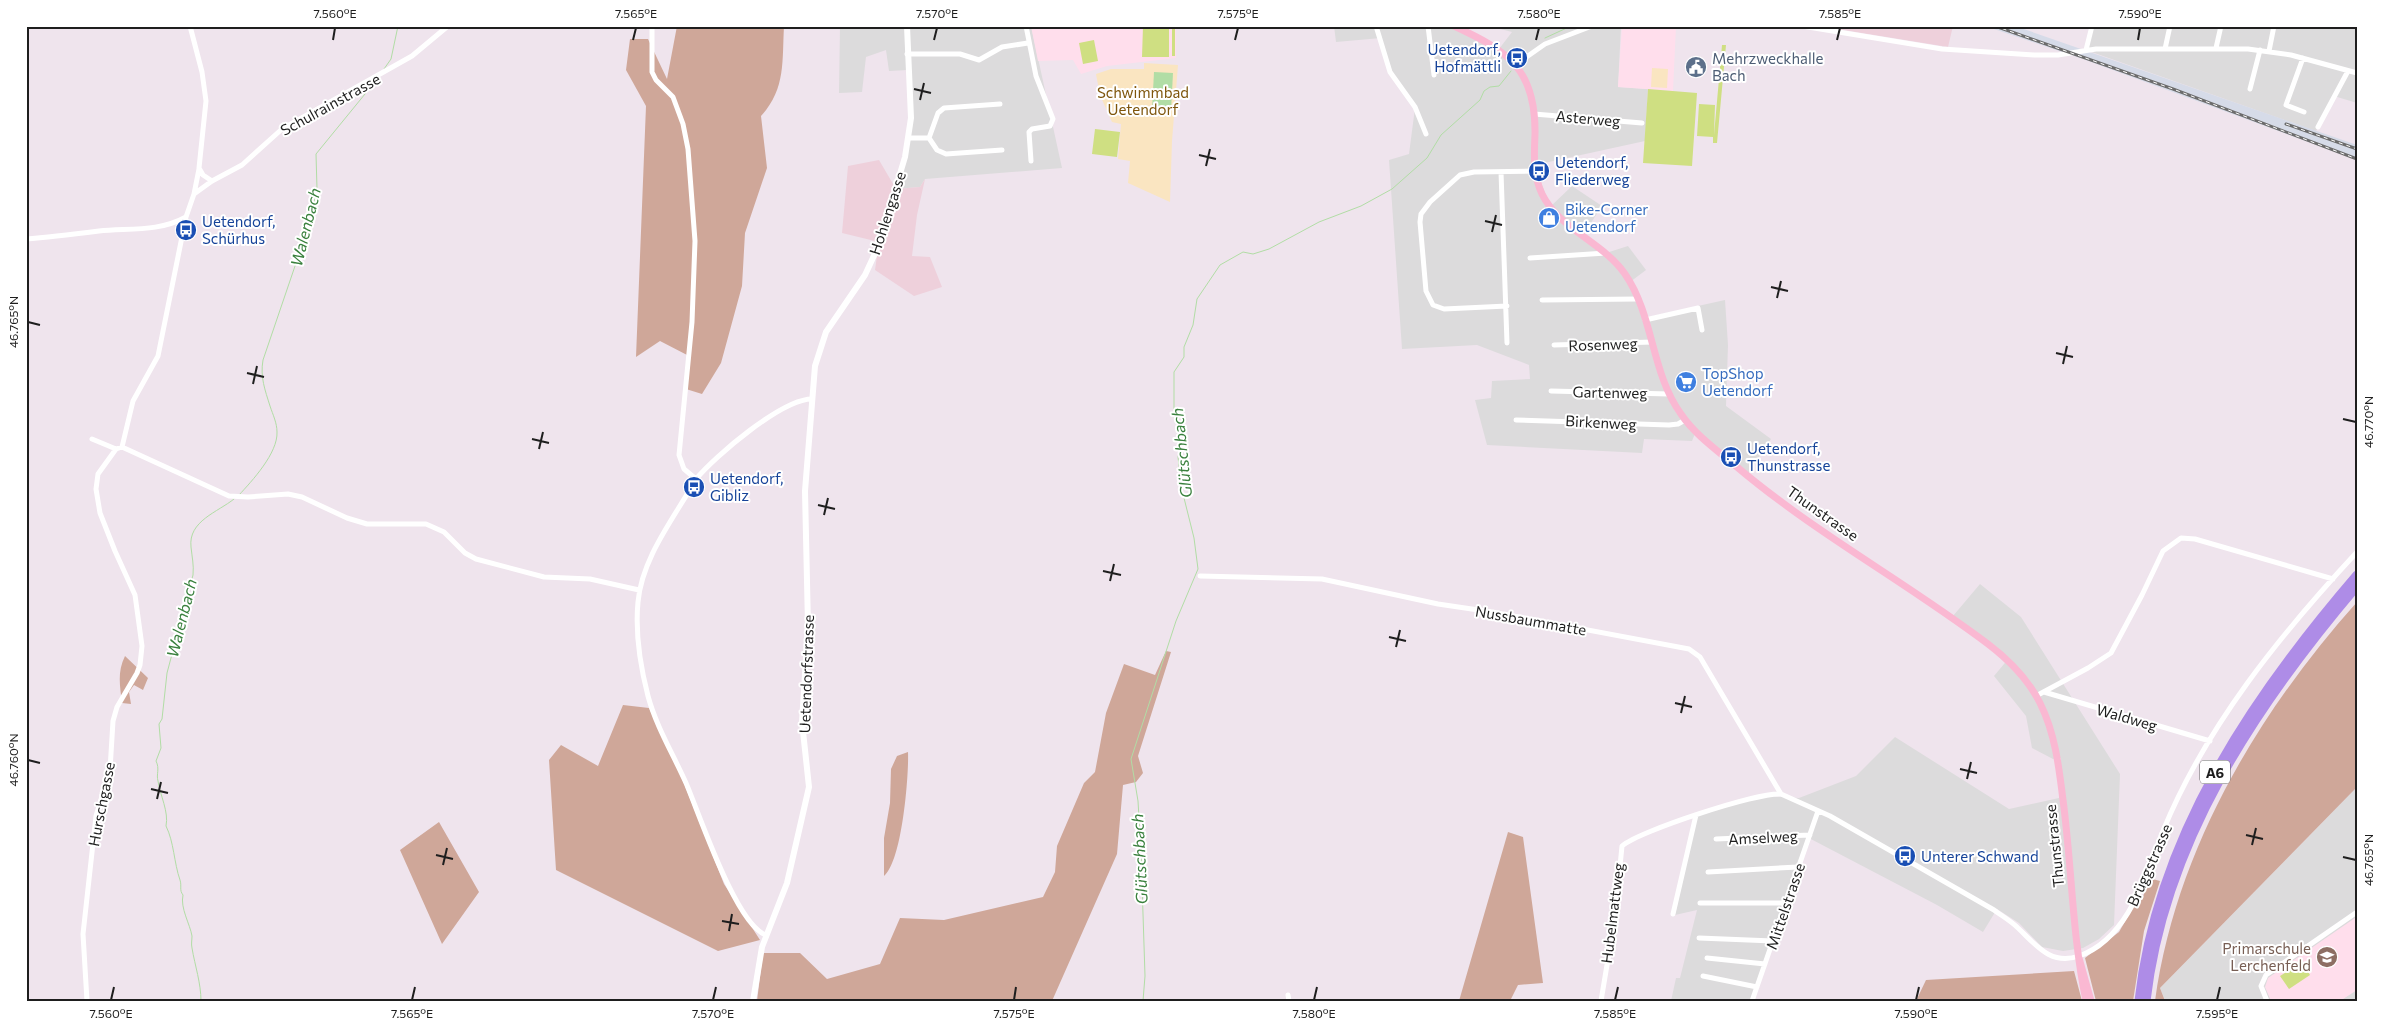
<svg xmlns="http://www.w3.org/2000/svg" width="2383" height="1027" viewBox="0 0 2383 1027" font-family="Commissioner,sans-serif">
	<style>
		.residential { fill: #dcdbdc }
		.industrial { fill: #d6dbe8 }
		.education { fill: #ffdeec }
		.farmland { fill: #eed0db }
		.forest { fill: #cfa799 }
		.park { fill: #fae5c1 }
		.pitch { fill: #cfdf82 }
		.water { fill: #b1dda5 }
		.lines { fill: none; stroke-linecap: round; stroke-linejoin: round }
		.stream { stroke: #b1dda5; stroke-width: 1 }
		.minor { stroke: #fff; stroke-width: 5 }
		.tertiary { stroke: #fff; stroke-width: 6 }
		.secondary { stroke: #fab8d2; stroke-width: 7 }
		.motorway { stroke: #ae8ce7; stroke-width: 9 }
		.rail-casing { stroke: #6c6c6c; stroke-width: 3 }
		.rail { stroke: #fff; stroke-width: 1; stroke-dasharray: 4; stroke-linecap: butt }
		.ticks { fill: none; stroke: #1e1e1e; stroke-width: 2 }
		.labels { text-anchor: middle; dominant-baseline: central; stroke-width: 4; stroke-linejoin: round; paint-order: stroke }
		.shield { fill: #fff; stroke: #626262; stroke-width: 1 }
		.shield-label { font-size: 14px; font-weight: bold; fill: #1e1e1e }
		.transit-label { font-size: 15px; fill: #164399; stroke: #fff; text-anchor: start }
		.service-label { font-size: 15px; fill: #4e5e75; stroke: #fff; text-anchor: start }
		.park-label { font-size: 15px; fill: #7e550b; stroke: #fff }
		.street-label { font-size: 15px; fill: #1e1e1e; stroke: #fff }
		.shop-label { font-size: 15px; fill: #366cbe; stroke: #fff; text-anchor: start }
		.education-label { font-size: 15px; fill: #785e54; stroke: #fff; text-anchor: end }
		.water-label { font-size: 16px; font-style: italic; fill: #39803d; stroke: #fff }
		.neatline { fill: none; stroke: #1e1e1e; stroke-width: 2 }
		.ticks-label { font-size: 12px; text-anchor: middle; fill: #1e1e1e }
	</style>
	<rect width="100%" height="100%" fill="#efe4ed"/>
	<path class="residential" d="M840 26H1031L1062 168 925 179 920 187 896 189 909 138 908 70 889 71 886 50 866 57 862 92 839 93Z
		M1334 26H1454L1499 49 1512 32 1489 26H1621L1618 87 1648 89 1645 141 1535 165 1550 207 1572 186 1602 206 1583 235 1606 253 1628 246 1646 270 1630 282 1644 318 1725 300 1728 345 1726 406 1771 439 1747 475 1696 431 1692 441 1644 439 1642 453 1487 445 1475 400 1491 398 1492 381 1530 379 1529 365 1477 345 1402 349 1389 160 1409 154 1415 108 1396 83 1381 38 1336 42Z
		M2092 26H2357V103L2334 96 2316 131 2086 50Z
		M1980 584 2021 617 2120 774 2114 925 2099 939 2083 948 2063 951 2042 947 2019 923 1997 909 1983 932 1937 905 1807 837 1750 1001H1671L1676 978H1680L1697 910 1675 915 1697 816 1763 796 1799 798 1856 776 1895 737 2009 809 2059 798 2061 758 2053 759 2032 748 2026 716 1994 676 2009 658 1953 616Z
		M2357 787V1001H2165L2160 988Z"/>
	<path class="industrial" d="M1985 26H2015L2357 145V160L2083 59Z"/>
	<path class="education" d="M1031 26H1176V58L1107 66 1081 74 1073 60 1038 61Z
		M1622 26H1676L1673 91 1618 87Z
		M2355 918 2357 921V990L2340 1001H2271L2265 987 2268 978Z"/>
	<path class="farmland" d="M1819 26H1953L1948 47Z
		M879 160 896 189 920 187 925 179 917 215 912 256 930 257 942 287 914 296 875 270 879 242 842 233 848 166Z"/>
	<path class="forest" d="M677 26H784C782 61 786 89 761 116L767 168 745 233 742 286 721 363 702 394 686 389 689 356 660 341 636 357 646 106 626 70 630 39H648L667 79Z
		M2357 602V787L2160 988 2165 1001H2155C2176 850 2257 714 2357 602Z
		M1166 651 1171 652 1138 756 1143 773 1136 782 1123 785 1117 854 1052 1001H757L763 953H800L827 979 880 964 900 918 944 920 1043 897 1055 872 1057 846 1084 783 1095 772 1106 713 1124 664 1155 675Z
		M125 656 148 678 143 690 134 685 129 692 131 704 122 703C120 686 117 672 125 656Z
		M623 705 649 708 683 781 724 884 760 940 718 951 556 870 549 760 561 745 598 766Z
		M908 752C909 776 902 862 884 876V838L890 803 891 769 897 756Z
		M439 822 479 892 442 944 400 850Z
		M1508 832 1523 837 1543 983 1518 985 1510 1001H1459Z
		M2149 878 2160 881 2144 931 2133 1001H2096L2085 958 2119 932 2138 899 2142 900Z
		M2074 971 2082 1001H1916L1926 980Z"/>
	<path class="park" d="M1144 63 1178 65 1172 141 1170 202 1128 183 1130 161 1118 159 1121 124 1112 122 1100 95 1096 74 1111 69H1144Z
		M1652 68 1668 69 1667 88 1651 87Z"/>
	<path class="pitch" d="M1143 26H1169V57H1142Z
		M1172 26H1175V56H1172Z
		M1094 40 1098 61 1083 64 1079 43Z
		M1722 45H1726L1717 143H1713V137L1697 136 1699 104 1715 105 1714 135Z
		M1648 89 1697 93 1692 166 1643 163Z
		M1095 129 1120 132 1117 157 1092 154Z
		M2302 962 2310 975 2289 989 2280 976Z"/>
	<path class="water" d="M1154 72 1173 73 1171 111 1152 110Z"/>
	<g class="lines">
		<path class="stream" d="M1545 38 1571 26
			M384 69 391 59 398 26
			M239 495C252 481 278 453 277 432 277 423 273 415 270 406 265 390 260 377 263 360L309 225 317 189 316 154 374 83
			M201 1001C201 983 195 966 192 948 191 944 192 940 192 936 190 924 180 908 183 895 179 890 182 886 180 880 174 863 174 842 166 826 169 812 160 795 158 781 156 774 160 769 156 761L161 748 159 724 162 719 167 673 193 575C194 565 192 557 191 547 188 521 218 512 234 499
			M1143 1001 1145 976 1141 852 1138 801 1131 759 1176 621 1198 569 1194 538 1182 490 1178 457 1181 445 1174 411V372L1184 357V347L1193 325 1197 299 1220 265 1243 252 1253 254 1269 249 1319 222 1361 206 1392 189 1427 158 1441 135 1480 100 1484 91 1490 87 1499 86 1511 71"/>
		<path class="minor" d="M190 26 202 72 206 101 199 168 203 175 212 181
			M652 26V72L656 80 673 97 683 124 688 149 695 241 692 322 679 455 684 469 696 479
			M1026 26 1036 76 1053 119 1050 126 1032 129 1029 132 1031 161
			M1376 26 1390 72 1415 107 1426 134
			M1428 26 1434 75
			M1802 26 1942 49 2034 55H2058L2096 49H2248L2291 55 2357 73
			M2216 48 2221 26
			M2165 49 2170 26
			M2086 50 2092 26
			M2269 51 2274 26
			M907 54H960L979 60 1002 47 1028 43
			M2303 58 2286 105 2304 112
			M1515 65 1545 44 1592 26
			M2250 89 2260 50
			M1534 114 1642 123
			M2318 127 2348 71
			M909 138H929L937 150 946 154 1002 150
			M929 138 938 113 944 108 1000 104
			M1501 172 1507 343
			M194 194 199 169
			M26 239C51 237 75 234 99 231 129 228 159 232 186 217L194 194 212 181 242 165 282 129 412 56 448 26
			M1530 258 1606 253
			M1542 300 1638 299
			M1507 306 1444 309 1433 305 1426 291 1420 222 1421 214 1430 202 1460 175 1474 172 1535 171
			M1645 320 1698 308 1702 330
			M1554 345 1652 342
			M1551 391 1669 394
			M1516 420 1669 425 1678 424 1685 420
			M92 439 116 449 122 447 229 496 248 497 288 494 302 497 347 518 367 524H426L444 532 465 553 476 559 544 577 590 579 639 590
			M122 447 133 401 158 356 186 217
			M1200 576 1322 579 1438 604 1492 612 1689 649 1700 657 1781 794
			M2044 692 2210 741
			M2036 696 2088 668 2111 653 2142 595 2163 551 2181 538 2195 539 2333 579
			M1716 839 1810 835
			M1708 872 1798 867
			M1700 903H1786
			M1673 914 1696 815
			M766 935C736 925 699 813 686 783 673 754 656 726 648 696 640 665 635 633 638 602 642 557 675 517 696 479 715 456 782 399 812 399
			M1699 938 1773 941
			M1707 958 1765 964
			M1703 976 1757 987
			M1288 995 1289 1001
			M87 1001 83 934 96 816 110 770 113 721 117 707 137 673 140 665 142 646 135 595 115 551 100 513 96 489 98 474 116 449
			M1601 1001 1615 917 1622 846C1639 831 1758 792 1781 794L1830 816 1994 910C2002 916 2011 921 2018 928 2036 945 2051 966 2079 956 2129 939 2146 874 2163 831 2206 726 2280 635 2357 552
			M1752 1001 1818 811
			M2267 1001 2261 986 2266 975 2357 912"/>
		<path class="tertiary" d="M753 1001 762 947 787 883 809 787 802 722 808 626 805 491 815 366 826 332 865 275 878 247 905 157 911 118 907 26"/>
		<path class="secondary" d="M1454 26C1508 51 1536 69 1535 134 1534 155 1533 175 1542 194 1559 229 1603 242 1625 274 1654 316 1651 373 1681 414 1695 435 1718 451 1737 467 1815 533 1906 582 1988 644 2009 660 2028 679 2040 703 2055 733 2059 767 2063 800 2072 867 2072 935 2086 1001
			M2079 958 2091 1001"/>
		<path class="motorway" d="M2139 1001C2157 837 2252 697 2357 575
			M2146 1001C2164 842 2256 705 2357 586"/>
		<g class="rail-casing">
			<path id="rail" d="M1995 26 2173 89 2357 159
				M2286 124 2357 149"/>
		</g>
		<use href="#rail" class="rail"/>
	</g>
	<path class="ticks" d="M333 40 335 28M633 40 636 28M934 40 937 28M1235 40 1238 28M1536 40 1539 28M1837 40 1840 28M2138 40 2140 28M914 89 931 93M920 100 924 83M1199 155 1216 159M1206 166 1210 149M1485 221 1502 225M1492 232 1496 215M1771 287 1788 291M1777 298 1781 281M28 322 40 325M2056 353 2073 357M2063 364 2067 346M247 373 264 377M253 384 257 366M2343 419 2356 422M532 439 549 443M539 449 543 432M818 505 835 509M824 515 828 498M1103 571 1121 575M1110 581 1114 564M1389 637 1406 641M1396 647 1400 630M1675 703 1692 707M1681 713 1685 696M28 760 40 763M1960 769 1977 773M1967 779 1971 762M151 789 168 793M157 799 161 782M2246 835 2263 839M2252 845 2256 828M436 855 453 859M2343 857 2356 860M443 865 447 848M722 921 739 924M729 931 732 914M111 1000 114 987M412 1000 415 987M713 1000 716 987M1014 1000 1016 987M1314 1000 1317 987M1615 1000 1618 987M1916 1000 1919 987M2217 1000 2220 987"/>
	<defs>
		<g id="bus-disc" transform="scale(1.125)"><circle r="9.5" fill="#1a4fb4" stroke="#fff"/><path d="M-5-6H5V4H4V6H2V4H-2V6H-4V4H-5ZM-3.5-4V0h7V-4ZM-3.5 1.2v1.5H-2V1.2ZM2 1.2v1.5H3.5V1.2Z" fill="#fff"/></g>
		<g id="civic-disc" transform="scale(1.125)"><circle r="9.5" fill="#5c6f8a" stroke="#fff"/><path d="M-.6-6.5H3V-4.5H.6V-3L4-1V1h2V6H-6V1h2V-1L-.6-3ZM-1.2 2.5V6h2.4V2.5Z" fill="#fff"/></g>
		<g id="shop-disc" transform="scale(1.125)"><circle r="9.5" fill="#3f7fe0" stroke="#fff"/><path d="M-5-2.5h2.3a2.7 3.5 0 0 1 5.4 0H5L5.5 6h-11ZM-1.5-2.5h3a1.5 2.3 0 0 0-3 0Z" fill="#fff"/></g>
		<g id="supermarket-disc" transform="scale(1.125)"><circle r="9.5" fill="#3f7fe0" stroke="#fff"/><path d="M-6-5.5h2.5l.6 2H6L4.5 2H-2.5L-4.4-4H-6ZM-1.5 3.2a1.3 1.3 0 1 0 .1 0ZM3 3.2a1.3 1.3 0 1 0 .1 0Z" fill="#fff"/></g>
		<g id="school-disc" transform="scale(1.125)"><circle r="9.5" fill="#8d6e63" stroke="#fff"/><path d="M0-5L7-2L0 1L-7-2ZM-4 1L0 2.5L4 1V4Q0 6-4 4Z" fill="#fff"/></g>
	</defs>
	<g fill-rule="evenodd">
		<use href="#bus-disc" x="1517" y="58"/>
		<use href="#civic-disc" x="1696" y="67"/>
		<use href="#bus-disc" x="1539" y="171"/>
		<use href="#shop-disc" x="1549" y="218"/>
		<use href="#bus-disc" x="186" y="230"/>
		<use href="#supermarket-disc" x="1686" y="382"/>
		<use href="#bus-disc" x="1731" y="457"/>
		<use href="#bus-disc" x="694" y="487"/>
		<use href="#bus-disc" x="1905" y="856"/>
		<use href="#school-disc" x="2327" y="957"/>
	</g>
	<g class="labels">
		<rect class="shield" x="2200" y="760.5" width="30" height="23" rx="4"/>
		<g class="shield-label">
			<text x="2215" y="772">A6</text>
		</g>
		<g class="transit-label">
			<text x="1501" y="49" text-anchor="end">Uetendorf,<tspan x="1501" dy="17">Hofmättli</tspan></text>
			<text x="1555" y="162">Uetendorf,<tspan x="1555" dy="17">Fliederweg</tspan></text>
			<text x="202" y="221">Uetendorf,<tspan x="202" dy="17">Schürhus</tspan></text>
			<text x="1747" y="448">Uetendorf,<tspan x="1747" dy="17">Thunstrasse</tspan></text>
			<text x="710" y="478">Uetendorf,<tspan x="710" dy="17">Gibliz</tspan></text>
			<text x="1921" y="856">Unterer Schwand</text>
		</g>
		<g class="service-label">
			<text x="1712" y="58">Mehrzweckhalle<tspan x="1712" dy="17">Bach</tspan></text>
		</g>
		<g class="park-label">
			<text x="1143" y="92">Schwimmbad<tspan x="1143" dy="17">Uetendorf</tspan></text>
		</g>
		<g class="street-label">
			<text transform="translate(330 104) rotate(-29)">Schulrainstrasse</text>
			<text transform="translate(1588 118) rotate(5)">Asterweg</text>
			<text transform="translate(887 213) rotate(-72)">Hohlengasse</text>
			<text transform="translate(1603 344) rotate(-2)">Rosenweg</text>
			<text transform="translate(1610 392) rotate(1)">Gartenweg</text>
			<text transform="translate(1601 422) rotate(3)">Birkenweg</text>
			<text transform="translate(1823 513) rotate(35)">Thunstrasse</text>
			<text transform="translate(1531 620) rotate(10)">Nussbaummatte</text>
			<text transform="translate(806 674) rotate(-88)">Uetendorfstrasse</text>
			<text transform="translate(2127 717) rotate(16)">Waldweg</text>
			<text transform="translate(101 804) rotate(-79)">Hurschgasse</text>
			<text transform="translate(1763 837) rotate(-3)">Amselweg</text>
			<text transform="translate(2054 846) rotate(-96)">Thunstrasse</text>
			<text transform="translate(2149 865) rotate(-66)">Brüggstrasse</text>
			<text transform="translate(1785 906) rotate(-71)">Mittelstrasse</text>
			<text transform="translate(1612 913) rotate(-83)">Hubelmattweg</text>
		</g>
		<g class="shop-label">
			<text x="1565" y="209">Bike-Corner<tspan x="1565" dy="17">Uetendorf</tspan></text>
			<text x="1702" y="373">TopShop<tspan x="1702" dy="17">Uetendorf</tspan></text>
		</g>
		<g class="education-label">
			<text x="2311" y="948">Primarschule<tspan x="2311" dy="17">Lerchenfeld</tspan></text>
		</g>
		<g class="water-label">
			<text transform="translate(305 227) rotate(-76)">Walenbach</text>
			<text transform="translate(1181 453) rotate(-96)">Glütschbach</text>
			<text transform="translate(181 618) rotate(-76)">Walenbach</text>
			<text transform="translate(1139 859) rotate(-93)">Glütschbach</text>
		</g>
	</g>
	<rect width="2383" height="1027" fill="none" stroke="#ffffff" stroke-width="55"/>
	<rect x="28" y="28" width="2328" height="972" class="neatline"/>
	<g class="ticks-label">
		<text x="335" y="18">7.560°E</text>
		<text x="636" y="18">7.565°E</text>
		<text x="937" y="18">7.570°E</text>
		<text x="1238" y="18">7.575°E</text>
		<text x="1539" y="18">7.580°E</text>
		<text x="1840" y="18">7.585°E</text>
		<text x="2140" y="18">7.590°E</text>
		<text transform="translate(14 322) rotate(-90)" y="4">46.765°N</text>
		<text transform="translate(2369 422) rotate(-90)" y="4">46.770°N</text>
		<text transform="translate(14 760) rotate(-90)" y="4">46.760°N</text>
		<text transform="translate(2369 860) rotate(-90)" y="4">46.765°N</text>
		<text x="111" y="1018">7.560°E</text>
		<text x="412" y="1018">7.565°E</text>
		<text x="713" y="1018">7.570°E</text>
		<text x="1014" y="1018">7.575°E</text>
		<text x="1314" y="1018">7.580°E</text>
		<text x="1615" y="1018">7.585°E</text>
		<text x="1916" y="1018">7.590°E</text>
		<text x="2217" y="1018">7.595°E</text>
	</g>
</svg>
